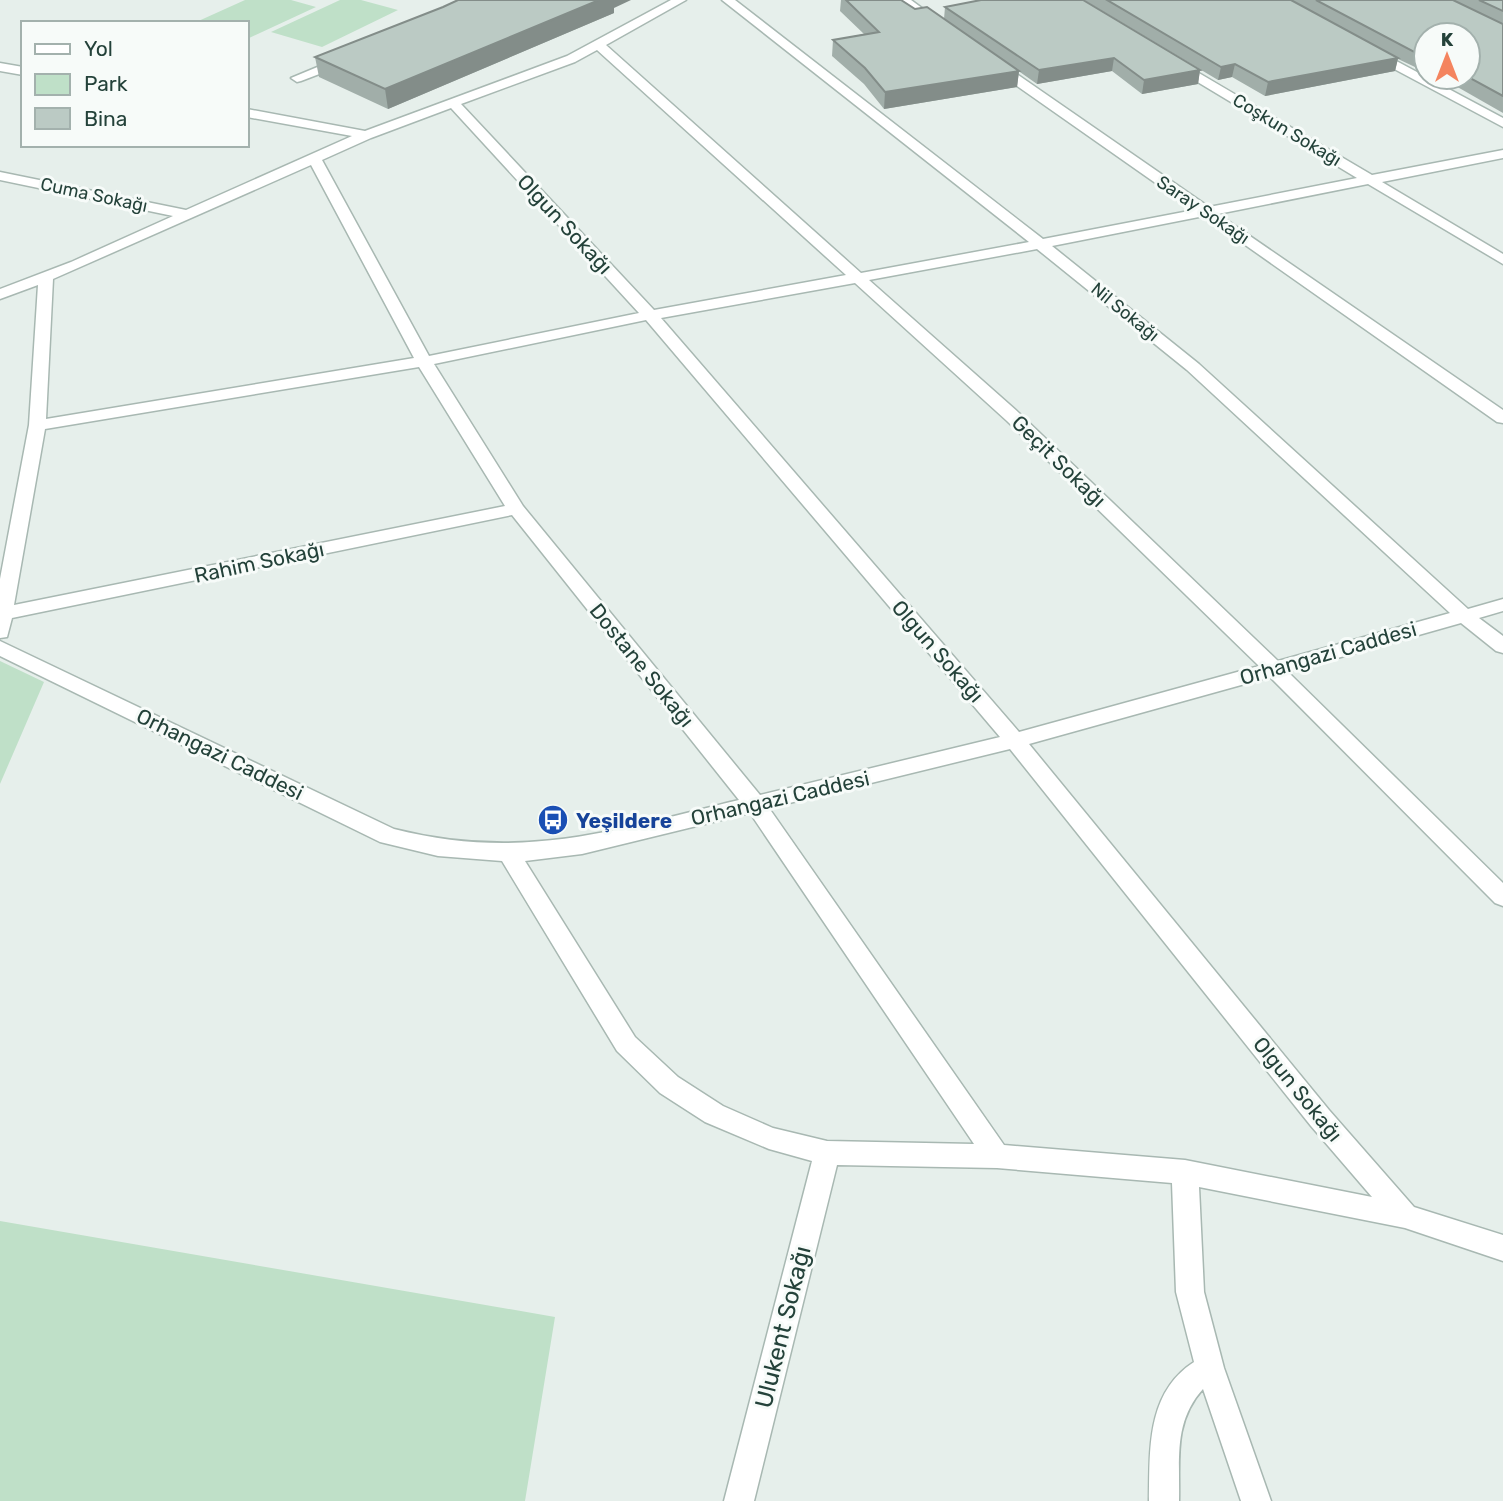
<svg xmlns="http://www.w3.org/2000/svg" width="1503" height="1501" viewBox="0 0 1503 1501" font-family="Rubik,sans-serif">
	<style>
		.green { fill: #bfe0c8 }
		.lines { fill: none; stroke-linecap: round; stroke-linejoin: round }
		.minor-casing { stroke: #a8b8b2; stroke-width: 3 }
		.minor { fill: #fff; fill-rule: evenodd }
		.wall { fill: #a1aea9 }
		.shaded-wall { fill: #838d89 }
		.building { fill: #bbcac4; stroke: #838d89; stroke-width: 2 }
		.labels { text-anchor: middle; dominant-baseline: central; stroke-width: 6; stroke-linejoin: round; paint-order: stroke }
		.far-street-label { font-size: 18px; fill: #24423a; stroke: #f7fbf9 }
		.street-label { font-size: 21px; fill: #24423a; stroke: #f7fbf9 }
		.transit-label { font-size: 21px; font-weight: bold; fill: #164399; stroke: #f7fbf9; text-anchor: start }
		.near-street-label { font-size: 24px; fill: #24423a; stroke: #f7fbf9 }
	</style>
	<rect width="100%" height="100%" fill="#e6efeb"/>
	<path class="green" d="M245 0H291L316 7 247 39V23H194Z
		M340 0H361L398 10 322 47 271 32Z
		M0 661 44 682 0 784Z
		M0 1221 555 1317 525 1501H0Z"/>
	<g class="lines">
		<g class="minor-casing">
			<path id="minor" d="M671 0H686L606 45 861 273 1029 242 722 0H735L1043 239 1194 210 990 67V61H998L1209 207 1357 178 1171 66 1169 63 1175 59 1372 175 1503 150V158L1382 182 1503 254V264L1368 184 1218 214 1503 410V423L1497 422 1204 216 1052 246 1199 364 1468 609 1503 599V611L1479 618 1503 636V653L1496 651 1461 623 1288 672 1503 883V906L1495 903 1270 677 1029 744 1329 1110 1414 1207 1503 1235V1261L1405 1228 1199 1187 1204 1292 1224 1368 1271 1501H1241L1203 1389C1173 1422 1180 1460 1179 1501H1149C1150 1450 1146 1393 1194 1362L1176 1292 1172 1183 997 1168 837 1165 754 1501H724L812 1161 769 1149 705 1122 660 1093 617 1051 502 861 438 856 380 842 0 656V641L394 829C524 862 614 830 739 800L512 515 12 618 7 637 0 638V579L29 425 38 285 0 299V289L71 262 173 216 0 180V172L186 210 352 136 247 117V109L365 131 567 56ZM597 50 846 275 654 310 461 104 575 62ZM451 108 639 313 429 356 322 160 371 138ZM311 165 414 358 46 419 53 279ZM1037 249 1187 370 1450 613 1278 661 1019 413 869 280ZM855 283 1007 421 1259 666 1019 732 661 318ZM646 320 1000 737 760 795 523 506 434 364ZM419 367 505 506 14 605 45 429ZM1010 749 1311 1126 1372 1197 1185 1160 1004 1145 769 808ZM750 813 974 1144 827 1141 773 1128 723 1106 678 1077 635 1037 525 861 582 854Z
				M898 0H911L945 25 935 27Z
				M1372 48 1503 118V127L1368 55 1366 52Z
				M344 56 348 57V63L301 81 297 82 291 78Z
				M0 63 23 67V75L0 71Z"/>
		</g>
		<use href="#minor" class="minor"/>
	</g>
	<path class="wall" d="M841 0H901L1019 71 1017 87 884 109 864 84 832 56 833 40 864 34 840 11Z
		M1084 0H1503V113L1440 77H1468L1426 35V70L1419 66 1415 67 1398 59 1395 71 1265 96 1232 77 1218 80Z
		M443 7 614 8V13L388 109 319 77 315 57Z
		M945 7 1200 70 1198 84 1142 94 1112 71 1037 84 944 19Z"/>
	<path class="shaded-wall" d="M599 0H631L614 8V13L388 109 385 89Z
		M1423 53 1419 66 1415 67 1418 54Z
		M1114 58 1112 71 1037 84 1039 70Z
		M1398 58 1395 71 1265 96 1268 82Z
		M1235 64 1232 77 1218 80 1221 67Z
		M1200 70 1198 84 1142 94 1144 80Z
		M1019 71 1017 87 884 109 885 92Z"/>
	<path class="building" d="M458 0H599L385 89 315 57 443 7Z
		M846 0H901L915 9 927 7 1019 71 885 92 865 68 833 40 879 32Z
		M981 0H1083L1200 70 1144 80 1114 58 1039 70 945 7Z
		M1107 0H1291L1398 58 1268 82 1235 64 1221 67Z
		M1316 0H1453L1503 24V96L1468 77V35H1426V55L1423 53 1418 54Z
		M1479 0H1503V11Z"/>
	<defs>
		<g id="bus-disc" transform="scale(1.575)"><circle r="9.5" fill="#1a4fb4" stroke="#f7fbf9"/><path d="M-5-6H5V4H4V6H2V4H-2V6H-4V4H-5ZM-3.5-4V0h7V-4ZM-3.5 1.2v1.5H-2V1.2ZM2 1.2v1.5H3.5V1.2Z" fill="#fff"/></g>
	</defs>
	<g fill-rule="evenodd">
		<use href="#bus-disc" x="553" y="820"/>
	</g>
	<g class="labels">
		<g class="far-street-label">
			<text transform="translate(1287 130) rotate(31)">Coşkun Sokağı</text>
			<text transform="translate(94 195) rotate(12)">Cuma Sokağı</text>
			<text transform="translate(1203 210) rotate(34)">Saray Sokağı</text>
			<text transform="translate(1125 312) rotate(39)">Nil Sokağı</text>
		</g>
		<g class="street-label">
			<text transform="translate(565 224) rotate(47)">Olgun Sokağı</text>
			<text transform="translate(1059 461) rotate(44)">Geçit Sokağı</text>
			<text transform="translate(259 562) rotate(-12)">Rahim Sokağı</text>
			<text transform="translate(938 651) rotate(49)">Olgun Sokağı</text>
			<text transform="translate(1328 653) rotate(-16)">Orhangazi Caddesi</text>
			<text transform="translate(642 665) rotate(51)">Dostane Sokağı</text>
			<text transform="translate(220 754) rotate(26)">Orhangazi Caddesi</text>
			<text transform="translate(780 798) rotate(-13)">Orhangazi Caddesi</text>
			<text transform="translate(1298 1089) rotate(51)">Olgun Sokağı</text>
		</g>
		<g class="transit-label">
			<text x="576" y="820">Yeşildere</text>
		</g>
		<g class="near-street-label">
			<text transform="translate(783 1327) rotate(-76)">Ulukent Sokağı</text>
		</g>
	</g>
	<rect x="21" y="21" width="228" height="126" fill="#f7fbf9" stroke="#a3b1ad" stroke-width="2"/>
	<rect x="35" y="44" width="35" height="10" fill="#ffffff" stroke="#a3b1ad" stroke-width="2"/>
	<text x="84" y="56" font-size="21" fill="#24423a">Yol</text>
	<rect x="35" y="74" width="35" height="21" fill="#bfe0c8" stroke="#a3b1ad" stroke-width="2"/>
	<text x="84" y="91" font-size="21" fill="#24423a">Park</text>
	<rect x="35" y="108" width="35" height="21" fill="#bbcac4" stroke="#a3b1ad" stroke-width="2"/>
	<text x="84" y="126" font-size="21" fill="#24423a">Bina</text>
	<g transform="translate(1447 56)"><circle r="33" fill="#f7fbf9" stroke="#a3b1ad" stroke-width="2"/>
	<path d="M0-5L12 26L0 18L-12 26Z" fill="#f4845f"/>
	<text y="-10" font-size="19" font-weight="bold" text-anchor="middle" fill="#24423a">K</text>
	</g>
</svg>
